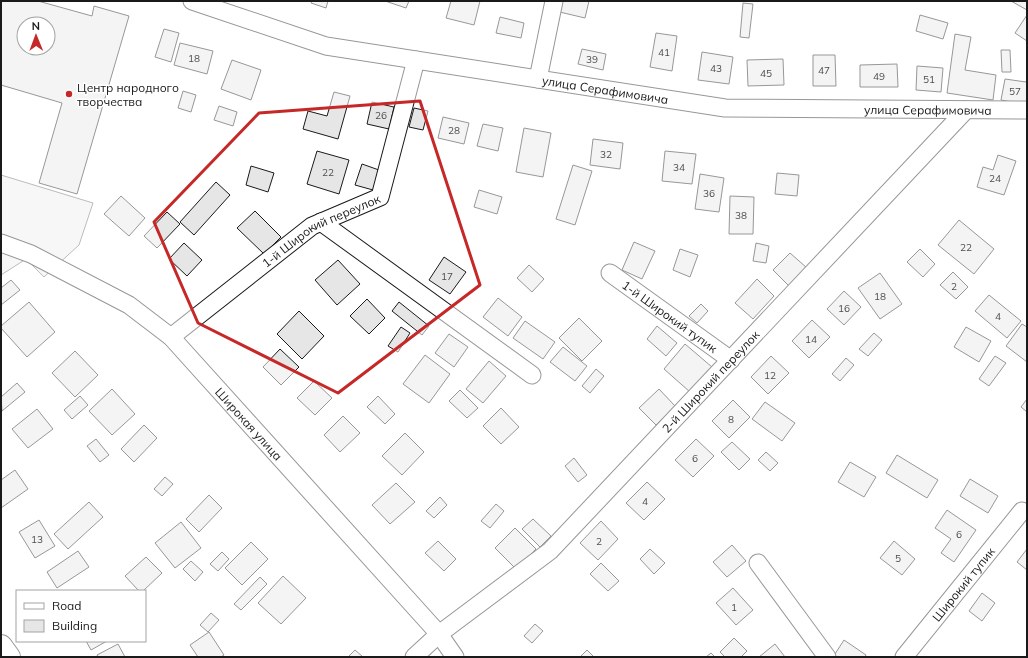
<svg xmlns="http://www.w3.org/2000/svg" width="1028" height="658" viewBox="0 0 1028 658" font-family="Mulish,sans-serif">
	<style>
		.parking { fill: #ededed; stroke: #6a6a6a }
		.building { fill: #e6e6e6; stroke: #1a1a1a; fill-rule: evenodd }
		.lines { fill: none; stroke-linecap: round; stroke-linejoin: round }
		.minor-casing { stroke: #1a1a1a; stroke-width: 19 }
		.primary-casing { stroke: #1a1a1a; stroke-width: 24 }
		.minor { stroke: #fff; stroke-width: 17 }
		.primary { stroke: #fff; stroke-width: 22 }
		.marked { fill: none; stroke: #c62828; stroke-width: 3; stroke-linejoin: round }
		.poi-dot { fill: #c62828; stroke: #fff; stroke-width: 1.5 }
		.labels { text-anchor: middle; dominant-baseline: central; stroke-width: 3; stroke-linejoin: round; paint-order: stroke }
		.number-label { font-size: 10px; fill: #4d4d4d }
		.poi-label { font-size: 12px; fill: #1a1a1a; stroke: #fff; text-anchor: start }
		.street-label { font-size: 12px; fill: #1a1a1a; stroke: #fff }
	</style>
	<rect width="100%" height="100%" fill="#fff"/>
	<path class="parking" d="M1 175 93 203 79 245 44 277 26 259 1 275Z"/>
	<path class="building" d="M1 1H38L92 16 94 6 129 16 77 194 39 183 62 103 1 85ZM24 24H48V48H24Z
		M312 1H328L326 8 311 3Z
		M385 1H409L406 8Z
		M451 1H480L474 25 446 18Z
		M549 1H589L585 18 547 9Z
		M1011 1H1027V10Z
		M743 3 753 4 749 38 740 37Z
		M920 15 948 23 943 39 916 31Z
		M1027 15V41L1015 33Z
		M500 17 524 23 521 38 496 33Z
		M164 29 179 33 171 62 155 57Z
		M656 33 677 36 672 71 650 67Z
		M955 34 971 37 965 70 996 75 993 100 947 93Z
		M180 43 213 51 207 74 174 65Z
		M582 49 606 54 603 70 578 64Z
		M1001 50H1010L1011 72H1002Z
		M702 52 733 57 729 84 698 80Z
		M813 55H835L836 86H813Z
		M783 59 784 85 748 86 747 60Z
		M232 60 261 70 251 100 221 89Z
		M897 64 898 87H860V65Z
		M917 66 943 68 941 92 916 90Z
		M1005 79 1026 82 1027 79V105L1001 100Z
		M183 91 196 95 191 112 178 108Z
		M334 92 350 96 338 139 303 129 308 111 327 116Z
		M372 102 394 107 389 129 367 124Z
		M219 106 237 112 233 126 214 120Z
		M414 108 428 111 423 130 409 127Z
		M443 117 469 123 464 144 438 138Z
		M483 124 503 128 498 151 477 146Z
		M524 128 551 133 543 177 516 172Z
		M593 139 623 143 620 169 590 165Z
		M317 151 349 160 339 194 307 184Z
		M665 151 696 154 692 184 662 181Z
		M998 155 1016 161 1004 195 977 187 983 167 993 170Z
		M362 164 379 170 373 190 355 185Z
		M573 165 592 171 575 225 556 219Z
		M251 166 274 173 268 192 246 185Z
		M777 173 799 175 797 196 775 194Z
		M700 174 724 178 719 212 695 209Z
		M216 182 230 195 194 235 180 222Z
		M479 190 502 197 497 214 474 207Z
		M121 196 145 218 129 236 104 214Z
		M730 196 754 197 753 234H729Z
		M255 211 281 237 264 254 237 228Z
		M167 212 180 224 157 248 144 236Z
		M959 220 994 249 974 274 938 245Z
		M634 242 655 251 642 279 622 270Z
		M184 243 202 260 187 276 169 259Z
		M756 243 769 246 766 263 753 261Z
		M680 249 698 255 690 277 673 270Z
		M920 249 935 264 923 277 907 262Z
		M790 253 807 268 789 286 773 270Z
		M444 257 466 272 450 294 429 280Z
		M338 260 360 284 337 305 315 280Z
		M529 265 544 279 532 292 517 278Z
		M953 272 968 287 956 299 940 285Z
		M880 273 902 304 880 319 858 288Z
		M757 279 774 296 753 319 735 303Z
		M11 280 20 290 1 305V288Z
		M844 291 861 307 844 325 827 309Z
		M989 295 1021 321 1007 338 975 311Z
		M498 298 522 317 508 336 483 317Z
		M367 299 385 318 369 334 350 316Z
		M29 302 55 332 27 357 1 328V326Z
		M399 302 429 326 422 335 392 311Z
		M701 304 708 311 697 323 689 316Z
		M299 311 324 336 302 359 277 334Z
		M579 318 602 341 582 361 559 338Z
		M812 320 830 337 809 358 792 341Z
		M525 321 555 342 543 359 513 338Z
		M1022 324 1027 327V362L1006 346Z
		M657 326 677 343 666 356 647 339Z
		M401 327 410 333 398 352 388 346Z
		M966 327 991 341 979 362 954 347Z
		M874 333 882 340 868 356 859 349Z
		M449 334 468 347 454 367 435 353Z
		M685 344 712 367 690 392 664 369Z
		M563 347 587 366 575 381 550 362Z
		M280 349 299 367 281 385 263 367Z
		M75 351 98 375 75 397 52 373Z
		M425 355 450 374 429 403 403 384Z
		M771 356 789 373 768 394 751 377Z
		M995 356 1006 363 989 386 979 379Z
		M846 358 854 365 840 381 832 374Z
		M489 361 506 376 483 403 466 389Z
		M596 369 604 376 590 393 582 386Z
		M314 381 332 398 315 415 297 398Z
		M17 383 25 392 2 411 1 397Z
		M112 389 135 414 112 435 89 411Z
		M659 389 675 406 656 425 639 408Z
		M460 390 478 408 467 418 449 401Z
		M80 396 88 405 72 419 64 410Z
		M378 396 395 414 385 424 367 407Z
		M1027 399V412L1021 407Z
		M733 400 750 417 729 438 712 421Z
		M765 402 795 423 782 441 752 419Z
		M501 408 519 427 501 444 483 426Z
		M37 409 53 429 28 448 12 429Z
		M343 416 360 433 340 452 324 435Z
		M144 425 157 438 134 462 121 449Z
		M405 433 424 452 402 475 382 456Z
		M96 439 109 455 100 462 87 446Z
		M696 439 714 456 693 477 675 460Z
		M732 442 750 459 739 470 721 452Z
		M766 452 778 463 770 471 758 460Z
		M897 455 938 480 927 498 886 473Z
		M574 458 587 475 578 482 565 466Z
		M850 462 876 477 864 497 838 482Z
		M15 470 28 489 1 508V480Z
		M165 477 173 484 162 496 154 489Z
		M970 479 998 496 988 513 960 496Z
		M647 482 665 499 644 520 626 503Z
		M396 483 415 502 390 524 372 505Z
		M209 495 222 508 199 532 186 519Z
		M440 497 447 505 434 518 426 511Z
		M89 502 103 517 68 549 54 534Z
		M496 504 504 511 490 528 481 521Z
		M947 510 976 530 954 562 941 553 951 539 935 528Z
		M533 519 551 536 540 547 522 529Z
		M39 520 55 546 35 558 19 532Z
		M601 521 618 539 598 560 580 543Z
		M181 522 201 548 175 568 155 543Z
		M515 528 536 549 516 569 495 548Z
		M438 541 456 559 444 571 425 553Z
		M894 541 915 559 902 575 880 558Z
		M251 542 268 559 242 585 225 568Z
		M732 545 746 561 727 577 713 562Z
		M650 549 665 563 654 574 640 559Z
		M1027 549V570L1017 562Z
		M78 551 89 567 57 588 47 572Z
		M222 552 229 559 218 571 210 564Z
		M146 557 162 573 143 591H139L125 576Z
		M191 561 203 572 195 581 183 569Z
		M601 563 619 581 608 591 590 574Z
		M283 576 306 598 281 624 258 603Z
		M260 577 267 584 241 610 234 604Z
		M733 588 753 610 736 625 716 603Z
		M982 593 995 603 982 621 969 611Z
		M211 613 219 620 208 632 200 625Z
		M535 624 543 631 532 643 524 636Z
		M209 632 224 655 221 657H198L190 645Z
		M734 638 747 651 741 657H725L720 652Z
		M844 640 866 655 865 657H833Z
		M86 641H107L91 650Z
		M118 644 125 657H98L97 655Z
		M775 644 785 657H759Z
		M355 650 363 657H348Z
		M587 650 594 657H580Z
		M711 653 715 657H706Z"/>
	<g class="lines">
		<g class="minor-casing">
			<g id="minor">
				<path id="s1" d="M192 1 326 46 725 108 1027 110"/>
				<path d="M538 79 554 1"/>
				<path d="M321 222 532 375"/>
				<path id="s2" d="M1 243 31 254 129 305 171 337 439 634 455 657"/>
				<path id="s3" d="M610 273 731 360"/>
				<path id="s4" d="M171 337 312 226 380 197 416 60"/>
				<path d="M758 563 827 657"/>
				<path id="s5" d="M414 657 439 634 550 551 966 110"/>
				<path id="s6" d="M904 657 1022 511"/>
			</g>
		</g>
		<g class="primary-casing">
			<path id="primary" d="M1 646 9 657"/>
		</g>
		<use href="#minor" class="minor"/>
		<use href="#primary" class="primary"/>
	</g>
	<path d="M0 0H1028V658H0ZM420 101 480 285 338 393 198 323 154 222 259 113Z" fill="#fff" fill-opacity=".55" fill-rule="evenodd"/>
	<path class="marked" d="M420 101 480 285 338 393 198 323 154 222 259 113Z"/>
	<circle class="poi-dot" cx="69" cy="94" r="4"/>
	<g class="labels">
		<g class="number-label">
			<text x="664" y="52">41</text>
			<text x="194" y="58">18</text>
			<text x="592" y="59">39</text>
			<text x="716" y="68">43</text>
			<text x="824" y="70">47</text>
			<text x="766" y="73">45</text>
			<text x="879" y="76">49</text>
			<text x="929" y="79">51</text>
			<text x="1015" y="91">57</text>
			<text x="381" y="115">26</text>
			<text x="454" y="130">28</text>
			<text x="606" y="154">32</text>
			<text x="679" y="167">34</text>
			<text x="328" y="172">22</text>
			<text x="995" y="178">24</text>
			<text x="709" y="193">36</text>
			<text x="741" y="215">38</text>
			<text x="966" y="247">22</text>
			<text x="447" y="276">17</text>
			<text x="954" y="286">2</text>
			<text x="880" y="296">18</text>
			<text x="844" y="308">16</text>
			<text x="998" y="316">4</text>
			<text x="811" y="339">14</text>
			<text x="770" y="375">12</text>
			<text x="731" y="419">8</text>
			<text x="695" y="458">6</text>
			<text x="645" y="501">4</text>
			<text x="959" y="534">6</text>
			<text x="37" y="539">13</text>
			<text x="599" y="541">2</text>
			<text x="898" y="558">5</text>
			<text x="734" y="607">1</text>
		</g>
		<g class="poi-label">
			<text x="77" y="87">Центр народного<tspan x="77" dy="14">творчества</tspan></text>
		</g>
		<g class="street-label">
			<text stroke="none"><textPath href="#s1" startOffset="424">улица Серафимовича</textPath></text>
			<text stroke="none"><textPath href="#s1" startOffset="748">улица Серафимовича</textPath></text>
			<text stroke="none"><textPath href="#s4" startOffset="185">1-й Широкий переулок</textPath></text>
			<text stroke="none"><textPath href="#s3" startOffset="74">1-й Широкий тупик</textPath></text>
			<text stroke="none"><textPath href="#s5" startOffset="406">2-й Широкий переулок</textPath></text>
			<text stroke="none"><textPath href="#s2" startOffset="312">Широкая улица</textPath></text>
			<text stroke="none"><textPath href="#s6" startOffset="94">Широкий тупик</textPath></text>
		</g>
	</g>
	<rect width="1028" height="658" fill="none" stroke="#1a1a1a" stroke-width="4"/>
	<rect x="16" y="590" width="130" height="52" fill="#ffffff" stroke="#a3a3a3"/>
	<rect x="24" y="603" width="20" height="6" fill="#ffffff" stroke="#a3a3a3"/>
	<text x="52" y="610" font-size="12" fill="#1a1a1a">Road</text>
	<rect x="24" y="620" width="20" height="12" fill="#e6e6e6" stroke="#a3a3a3"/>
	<text x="52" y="630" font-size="12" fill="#1a1a1a">Building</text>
	<g transform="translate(36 36) rotate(359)"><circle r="19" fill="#ffffff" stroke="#a3a3a3"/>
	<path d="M0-3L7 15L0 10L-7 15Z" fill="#c62828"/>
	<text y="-6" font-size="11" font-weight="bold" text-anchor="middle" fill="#1a1a1a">N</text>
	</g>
</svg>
